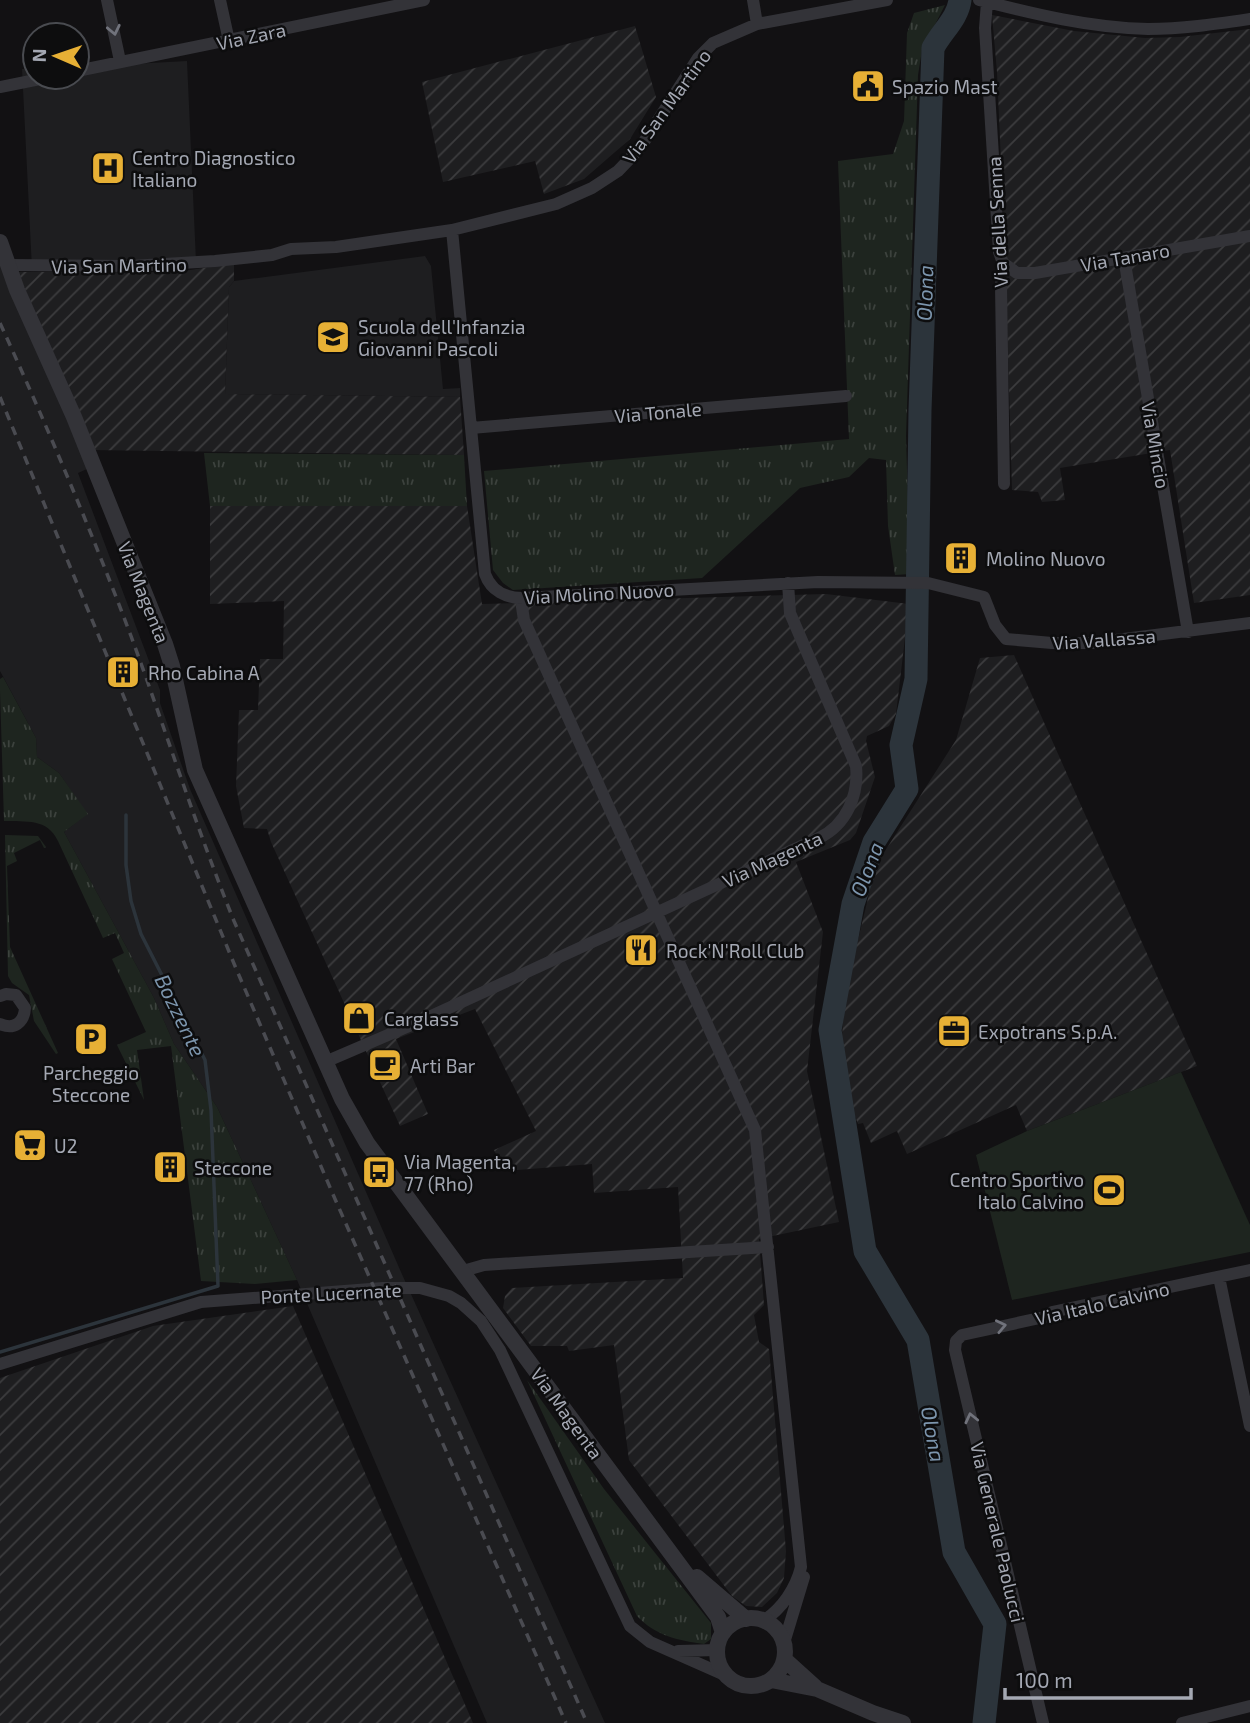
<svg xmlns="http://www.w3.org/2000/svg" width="1250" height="1723" viewBox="0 0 1250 1723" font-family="'Exo 2',sans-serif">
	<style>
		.built { fill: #1e1e20 }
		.industrial { fill: url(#industrial-furrows) }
		.grass { fill: url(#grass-tufts) }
		.pitch { fill: #1e251f }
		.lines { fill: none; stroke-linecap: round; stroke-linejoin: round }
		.stream { stroke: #2c343b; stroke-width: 3.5 }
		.river { stroke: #2c343b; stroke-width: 23 }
		.minor { stroke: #333338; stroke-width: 12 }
		.tertiary { stroke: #333338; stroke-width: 16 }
		.rail { stroke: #4a4b51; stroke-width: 3.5; stroke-dasharray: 9 7; stroke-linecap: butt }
		.oneway { stroke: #71737c }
		.labels { text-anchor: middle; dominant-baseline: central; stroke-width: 5; stroke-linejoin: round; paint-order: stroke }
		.street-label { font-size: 19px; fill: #a4a8b3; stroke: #0d0d0e }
		.poi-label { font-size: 19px; fill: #a4a8b3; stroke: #0d0d0e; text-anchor: start }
		.water-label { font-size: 21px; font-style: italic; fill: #7c95ad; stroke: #0d0d0e }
	</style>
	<defs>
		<pattern id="industrial-furrows" width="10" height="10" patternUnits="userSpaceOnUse" patternTransform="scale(1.75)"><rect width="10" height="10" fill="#1e1e20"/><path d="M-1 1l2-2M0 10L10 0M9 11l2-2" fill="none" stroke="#3c3c3e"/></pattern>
		<pattern id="grass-tufts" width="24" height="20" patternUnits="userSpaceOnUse" patternTransform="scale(1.75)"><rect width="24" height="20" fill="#1e251f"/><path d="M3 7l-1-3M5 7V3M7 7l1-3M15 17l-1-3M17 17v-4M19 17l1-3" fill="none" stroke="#3c423d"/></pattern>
	</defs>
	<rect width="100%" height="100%" fill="#121113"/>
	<path class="built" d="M187 61 196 261 32 269 22 69H35V77H77V67Z
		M425 256 431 266 443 389 460 388V397L225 394 229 287 234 281Z
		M0 265 61 401 87 469 78 473 160 690V703L190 789 401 1272 605 1723H487L297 1280 217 1107 174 1044 154 998 64 832 87 814 59 773 37 757 36 738 0 671Z"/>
	<path class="industrial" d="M992 15 1074 31 1145 38 1180 37 1250 29V595L1194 603 1170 450 1060 468 1065 500 1042 502 1038 492 1012 490 1005 252 997 72Z
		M635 26 656 97 630 139 584 179 544 194 535 161 443 182 422 82Z
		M234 263V281L229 287 225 394 460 397 464 455 91 450 18 272H178Z
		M210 506H467L482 604 826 594 909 604 896 714 889 726 867 736 866 741 875 777 856 833 850 840 796 862 823 932 807 1071 839 1222 759 1239 764 1305 754 1315 759 1342 769 1349 786 1551 784 1578 777 1593 762 1607 746 1606 732 1596 629 1460 614 1345 569 1351 567 1346H531L503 1308 505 1296 512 1288 683 1278 678 1187 594 1193 592 1164 504 1171 494 1150 536 1131 475 1009 396 1039 428 1114 400 1126 271 842 267 829 244 828 236 786 239 710H258L260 659H283L284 601 210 604Z
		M1014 655 1197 1066 1027 1131 1016 1105 907 1154 897 1131 871 1143 863 1123 858 1124 851 1106 842 1037 845 994 876 865 956 740 980 658Z
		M293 1306 473 1723H0V1378L153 1326Z"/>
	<path class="grass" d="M945 5 922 50 918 75 906 436 910 574 895 575 888 526 886 460 869 458 849 477 800 488 702 578 513 590 503 583 493 570 484 471 849 439 838 161 893 154 904 121 907 33 914 13Z
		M204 453 464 455 467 506H210Z
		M3 677 36 738 37 757 59 773 88 814 64 832 154 998 174 1044 217 1107 297 1280 255 1284 201 1281 171 1046 137 1050 144 1100 117 1045 146 1032 112 959 124 953 115 933 103 938 58 841C47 818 27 822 4 821L0 690V679Z
		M5 835 38 836 46 847 44 848 40 840 14 853 17 861 7 866 10 947 58 1053 56 1054 34 1021 29 995 12 983 8 976Z
		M527 1380 604 1489 711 1623V1639L704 1644C677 1640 656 1636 637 1616Z"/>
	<path class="pitch" d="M1181 1072 1250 1225V1252L1012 1300 976 1155 1027 1131Z"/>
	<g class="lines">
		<path class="stream" d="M0 1352 218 1286 211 1110 205 1060 141 934 131 901 126 865V815"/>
		<path class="river" d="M960 0C958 18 942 31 933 48L920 410 916 679 901 745 907 789 874 842 853 904 830 1030 865 1251 918 1340 954 1552 995 1624 984 1723"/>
		<path class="minor" d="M107 0 120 61
			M220 0 229 41
			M753 0 757 24
			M979 0C1034 14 1091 28 1148 29 1183 29 1216 24 1250 19
			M987 2 985 28 999 252 1003 263 1001 286 1004 484
			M77 71 424 0
			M0 87 50 77
			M452 230 485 574C491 591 506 598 523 598L818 582 928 583 984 597 995 625 1006 639 1052 643H1092L1250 623
			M1124 258 1188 632
			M1003 263 1017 273H1035L1250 236
			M7 265 131 266 215 261 272 255 291 249 336 247 452 230 556 204 592 188 618 171 640 148 698 58 713 43 757 24 887 0
			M471 428 846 396
			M523 598 522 607 524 620 755 1130 801 1567C796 1588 782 1609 763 1621
			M0 996 6 994 16 995 25 1008C24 1023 14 1030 0 1024
			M325 1062 416 1023 819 838C846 825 859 796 856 766L790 613 788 583
			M463 1271 484 1265 768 1247
			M1219 1277 1250 1426
			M0 1364 201 1302 383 1288H420L449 1296 461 1303 481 1321 500 1350 630 1626 650 1642 727 1676
			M784 1643 804 1577
			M678 1651 718 1650
			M1043 1723 955 1350 956 1341 962 1335 1049 1316 1052 1312 1250 1270
			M1182 1723 1250 1706"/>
		<path class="tertiary" d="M0 242 17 290 74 417 165 644 172 666 195 770 342 1099 367 1143 718 1617 723 1633
			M697 1577 746 1619
			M717 1652a34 34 0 1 1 68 0a34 34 0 1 1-68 0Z
			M784 1659 815 1687
			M771 1680 817 1689 873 1713 903 1723"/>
		<path class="rail" d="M0 323C47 426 91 530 131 636 166 731 196 827 234 921L587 1723
			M0 397 235 966 335 1199 566 1723"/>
	</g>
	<defs><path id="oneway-chevron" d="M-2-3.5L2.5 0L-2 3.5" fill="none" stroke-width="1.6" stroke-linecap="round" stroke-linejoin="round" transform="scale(1.75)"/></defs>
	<g class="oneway">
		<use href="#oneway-chevron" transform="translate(114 30) rotate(78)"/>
		<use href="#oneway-chevron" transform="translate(1001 1326) rotate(-12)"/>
		<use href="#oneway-chevron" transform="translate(971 1418) rotate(-103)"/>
	</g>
	<defs>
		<g id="civic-square" transform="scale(1.75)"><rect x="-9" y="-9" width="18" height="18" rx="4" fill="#e7b035" stroke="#0d0d0e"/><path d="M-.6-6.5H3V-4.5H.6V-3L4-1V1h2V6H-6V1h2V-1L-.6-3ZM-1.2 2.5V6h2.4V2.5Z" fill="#111"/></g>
		<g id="hospital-square" transform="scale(1.75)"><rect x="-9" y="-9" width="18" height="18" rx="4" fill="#e7b035" stroke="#0d0d0e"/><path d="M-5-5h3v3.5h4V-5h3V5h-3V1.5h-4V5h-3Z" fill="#111"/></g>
		<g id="school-square" transform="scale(1.75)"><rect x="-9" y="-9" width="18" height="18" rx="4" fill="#e7b035" stroke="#0d0d0e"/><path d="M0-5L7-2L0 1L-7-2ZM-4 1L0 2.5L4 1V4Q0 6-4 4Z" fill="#111"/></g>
		<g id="building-square" transform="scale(1.75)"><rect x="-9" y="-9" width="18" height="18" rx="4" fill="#e7b035" stroke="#0d0d0e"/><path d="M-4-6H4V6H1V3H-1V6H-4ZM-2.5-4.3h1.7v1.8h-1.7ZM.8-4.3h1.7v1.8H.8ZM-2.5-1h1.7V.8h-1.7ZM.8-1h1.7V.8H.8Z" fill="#111"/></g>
		<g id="restaurant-square" transform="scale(1.75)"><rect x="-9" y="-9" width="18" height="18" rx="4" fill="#e7b035" stroke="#0d0d0e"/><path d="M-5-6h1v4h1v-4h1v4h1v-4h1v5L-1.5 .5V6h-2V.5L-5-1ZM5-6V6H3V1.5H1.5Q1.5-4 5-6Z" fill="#111"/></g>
		<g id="shop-square" transform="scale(1.75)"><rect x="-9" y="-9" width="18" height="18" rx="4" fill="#e7b035" stroke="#0d0d0e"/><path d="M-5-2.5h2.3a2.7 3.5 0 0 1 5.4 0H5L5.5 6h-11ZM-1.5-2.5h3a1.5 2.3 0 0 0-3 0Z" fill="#111"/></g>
		<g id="office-square" transform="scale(1.75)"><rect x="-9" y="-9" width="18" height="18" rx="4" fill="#e7b035" stroke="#0d0d0e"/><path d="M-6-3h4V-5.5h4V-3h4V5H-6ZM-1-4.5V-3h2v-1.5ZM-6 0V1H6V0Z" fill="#111"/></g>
		<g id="parking-square" transform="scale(1.75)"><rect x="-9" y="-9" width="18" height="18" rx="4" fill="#e7b035" stroke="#0d0d0e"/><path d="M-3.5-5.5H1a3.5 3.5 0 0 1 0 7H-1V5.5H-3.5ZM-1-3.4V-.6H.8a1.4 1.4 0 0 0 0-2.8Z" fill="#111"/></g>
		<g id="cafe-square" transform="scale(1.75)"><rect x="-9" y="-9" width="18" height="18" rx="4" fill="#e7b035" stroke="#0d0d0e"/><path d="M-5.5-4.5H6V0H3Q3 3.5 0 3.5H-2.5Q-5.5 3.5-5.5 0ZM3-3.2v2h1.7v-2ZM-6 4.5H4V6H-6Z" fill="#111"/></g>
		<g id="supermarket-square" transform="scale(1.75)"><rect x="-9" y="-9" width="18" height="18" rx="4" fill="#e7b035" stroke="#0d0d0e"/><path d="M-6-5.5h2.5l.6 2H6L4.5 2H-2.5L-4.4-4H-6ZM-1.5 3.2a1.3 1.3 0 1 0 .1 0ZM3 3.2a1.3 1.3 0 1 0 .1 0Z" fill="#111"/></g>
		<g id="bus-square" transform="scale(1.75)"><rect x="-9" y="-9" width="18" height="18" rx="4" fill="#e7b035" stroke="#0d0d0e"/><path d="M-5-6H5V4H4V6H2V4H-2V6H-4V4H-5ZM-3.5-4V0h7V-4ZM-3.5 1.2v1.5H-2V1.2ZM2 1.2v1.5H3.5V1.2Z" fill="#111"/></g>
		<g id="stadium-square" transform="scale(1.75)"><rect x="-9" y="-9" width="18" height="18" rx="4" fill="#e7b035" stroke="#0d0d0e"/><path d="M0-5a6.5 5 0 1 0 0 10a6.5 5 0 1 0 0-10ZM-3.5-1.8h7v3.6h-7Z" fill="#111"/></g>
	</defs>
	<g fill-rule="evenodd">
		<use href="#civic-square" x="868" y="86"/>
		<use href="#hospital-square" x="108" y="168"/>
		<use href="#school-square" x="333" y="337"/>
		<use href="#building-square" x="961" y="558"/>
		<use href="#building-square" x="123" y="672"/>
		<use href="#restaurant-square" x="641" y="950"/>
		<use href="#shop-square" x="359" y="1018"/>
		<use href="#office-square" x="954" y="1031"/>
		<use href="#parking-square" x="91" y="1039"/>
		<use href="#cafe-square" x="385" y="1065"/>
		<use href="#supermarket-square" x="30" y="1145"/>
		<use href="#building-square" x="170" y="1167"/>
		<use href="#bus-square" x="379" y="1172"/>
		<use href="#stadium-square" x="1109" y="1190"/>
	</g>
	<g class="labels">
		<g class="street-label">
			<text transform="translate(251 36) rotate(-12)">Via Zara</text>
			<text transform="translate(666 106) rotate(-54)">Via San Martino</text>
			<text transform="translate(997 222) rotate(-93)">Via della Senna</text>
			<text transform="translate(1125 257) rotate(-10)">Via Tanaro</text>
			<text transform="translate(119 265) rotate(-1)">Via San Martino</text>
			<text transform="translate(658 412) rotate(-5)">Via Tonale</text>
			<text transform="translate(1156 445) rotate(80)">Via Mincio</text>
			<text transform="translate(144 592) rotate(68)">Via Magenta</text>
			<text transform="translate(599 593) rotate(-3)">Via Molino Nuovo</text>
			<text transform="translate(1104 639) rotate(-4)">Via Vallassa</text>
			<text transform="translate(772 859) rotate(-25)">Via Magenta</text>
			<text transform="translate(331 1293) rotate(-3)">Ponte Lucernate</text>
			<text transform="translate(1102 1303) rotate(-13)">Via Italo Calvino</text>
			<text transform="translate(567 1413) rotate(54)">Via Magenta</text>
			<text transform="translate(998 1532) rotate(77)">Via Generale Paolucci</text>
		</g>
		<g class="poi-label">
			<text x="892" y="86">Spazio Mast</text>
			<text x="132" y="157">Centro Diagnostico<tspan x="132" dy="22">Italiano</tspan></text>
			<text x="358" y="326">Scuola dell'Infanzia<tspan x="358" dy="22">Giovanni Pascoli</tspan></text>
			<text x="986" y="558">Molino Nuovo</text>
			<text x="148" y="672">Rho Cabina A</text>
			<text x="666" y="950">Rock'N'Roll Club</text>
			<text x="384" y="1018">Carglass</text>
			<text x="978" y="1031">Expotrans S.p.A.</text>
			<text x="410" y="1065">Arti Bar</text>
			<text x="91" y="1072" text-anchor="middle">Parcheggio<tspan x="91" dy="22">Steccone</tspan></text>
			<text x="54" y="1145">U2</text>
			<text x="404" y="1161">Via Magenta,<tspan x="404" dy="22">77 (Rho)</tspan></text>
			<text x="194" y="1167">Steccone</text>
			<text x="1084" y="1179" text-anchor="end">Centro Sportivo<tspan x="1084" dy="22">Italo Calvino</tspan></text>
		</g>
		<g class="water-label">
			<text transform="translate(924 293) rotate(-88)">Olona</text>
			<text transform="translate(866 869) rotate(-69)">Olona</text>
			<text transform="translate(181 1015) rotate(64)">Bozzente</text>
			<text transform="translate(934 1434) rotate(80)">Olona</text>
		</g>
	</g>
	<g transform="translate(56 56) rotate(272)"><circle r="33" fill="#0d0d0e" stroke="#494b50" stroke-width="2"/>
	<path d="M0-5L12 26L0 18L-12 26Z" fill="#e7b035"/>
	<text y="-10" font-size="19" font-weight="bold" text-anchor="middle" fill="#a4a8b3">N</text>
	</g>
	<path d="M1005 1688v10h186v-10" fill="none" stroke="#a4a8b3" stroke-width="3.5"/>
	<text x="1016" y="1688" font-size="21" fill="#a4a8b3" stroke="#0d0d0e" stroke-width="5" paint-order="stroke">100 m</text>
</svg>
